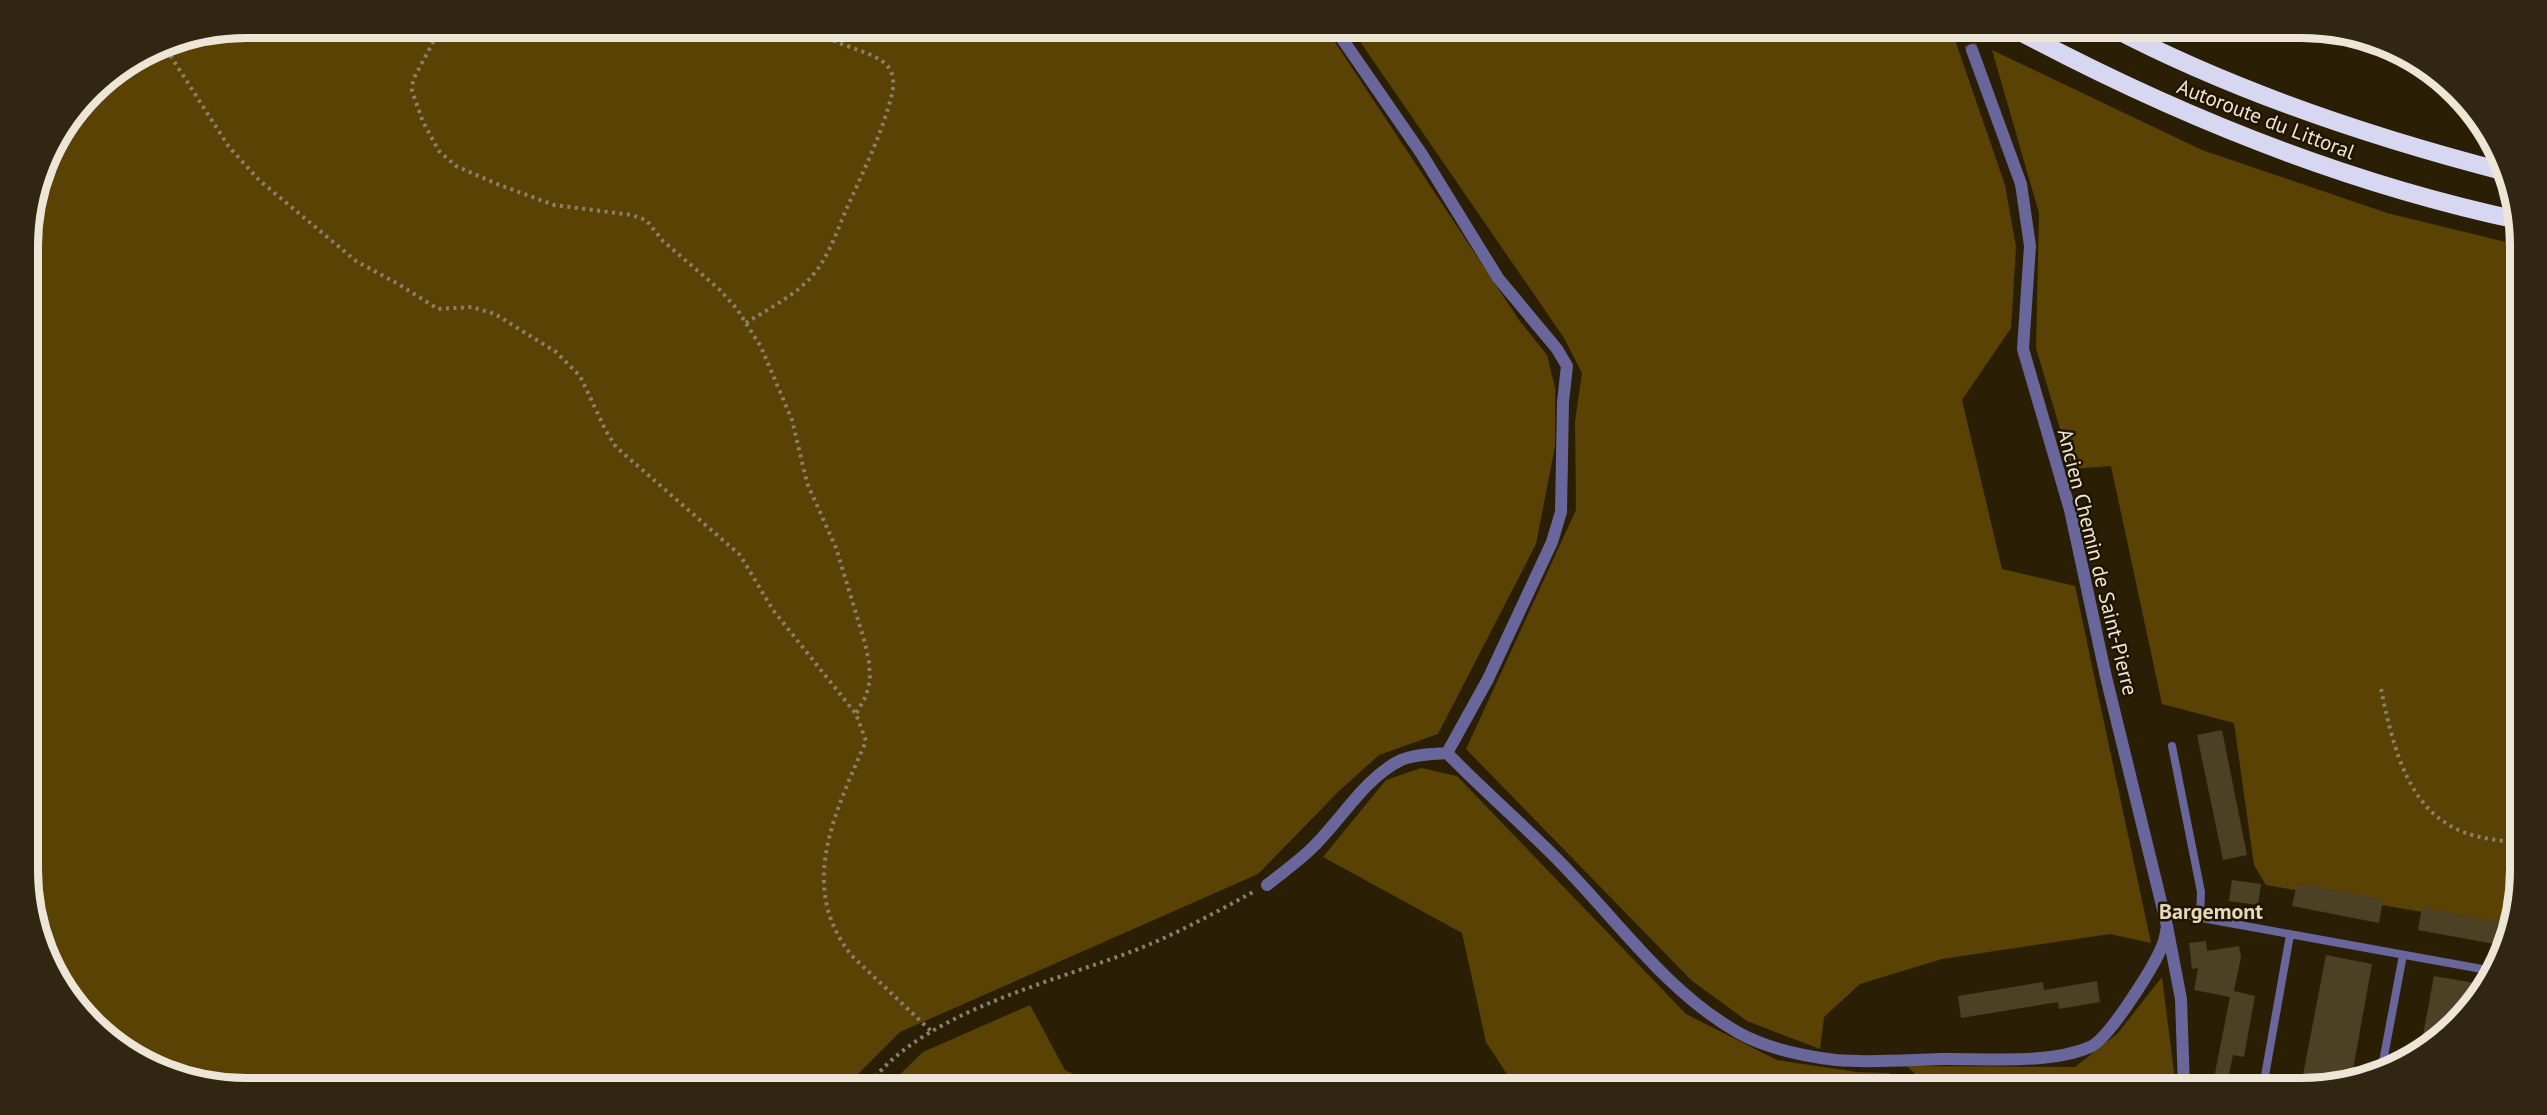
<svg xmlns="http://www.w3.org/2000/svg" width="2547" height="1115" viewBox="0 0 2547 1115" font-family="'PT Sans',sans-serif">
	<style>
		.green { fill: #594203 }
		.building { fill: #4c4025 }
		.lines { fill: none; stroke-linecap: round; stroke-linejoin: round }
		.street-tunnel { stroke: #473d24; stroke-width: 12; stroke-dasharray: 12 6; stroke-linecap: butt }
		.path { stroke: #8a806b; stroke-width: 4; stroke-dasharray: 3 4.5; stroke-linecap: butt }
		.lane { stroke: #68669b; stroke-width: 8 }
		.street { stroke: #68669b; stroke-width: 12 }
		.highway { stroke: #d7d7f2; stroke-width: 18 }
		.labels { text-anchor: middle; dominant-baseline: central; stroke-width: 5; stroke-linejoin: round; paint-order: stroke }
		.street-label { font-size: 21px; fill: #ede5d6; stroke: #201500 }
		.neighbourhood-label { font-size: 22px; font-weight: bold; fill: #e7d8b9; stroke: #201500 }
		.rim { fill: none; stroke: #ede5d6; stroke-width: 8 }
	</style>
	<rect width="100%" height="100%" fill="#2a1f04"/>
	<path class="green" d="M246 27H1325L1519 320 1547 355 1555 388V446L1536 544 1438 734 1379 755 1339 791 1258 874 900 1032 844 1088H246L162 1071 72 1003 29 898 27 231 50 149 101 81 162 44Z
		M1350 27H1942L1953 34 2005 185 2016 247 2011 328 1962 400 2002 569 2075 586 2151 943 2110 934 1942 959 1860 984 1824 1017 1820 1049 1747 1021 1692 981 1466 749 1576 510 1575 422 1582 373 1564 338Z
		M1992 50 2202 150 2387 213 2518 245 2520 870 2509 927 2266 885 2254 865 2234 723 2162 704 2111 466 2072 469 2036 348 2039 213Z
		M1421 768 1457 776 1686 1014 1777 1060 1857 1072 1890 1073 1894 1088H1516L1486 1042 1462 933 1323 857 1386 780Z
		M2162 977 2176 1088 1928 1087 1907 1066 2075 1067 2118 1033Z
		M1030 1005 1065 1070 1102 1088H886L923 1052Z"/>
	<path class="building" d="M2222 730 2247 855 2223 860 2197 735Z
		M2232 880 2261 884 2258 905 2229 901Z
		M2297 883 2383 900 2379 923 2292 906Z
		M2422 907 2509 924 2505 946 2418 930Z
		M2206 941 2207 951 2239 946 2241 957 2234 991 2255 996 2244 1057 2233 1055 2226 1088H2212L2230 997 2194 990 2198 968 2192 969 2189 943Z
		M2326 955 2372 964 2351 1081 2342 1082 2303 1075Z
		M2434 976 2481 984 2480 994 2475 1003 2434 1043 2420 1051Z
		M2097 981 2100 1002 2059 1009 2058 1002 1961 1018 1958 996 2043 982 2044 990Z"/>
	<g class="lines">
		<path class="street-tunnel" d="M1965 27 1972 50"/>
		<path class="path" d="M438 27 433 42 413 80 412 91 423 122 439 151 456 166 497 184 554 205 632 215 646 220 663 241 719 289 737 309 761 347 792 420 807 483 836 548 865 643 869 662 870 680 866 696 856 714
			M160 45 168 52 229 147 259 180 356 261 400 285 438 309 472 307 495 314 556 352 580 376 606 431 616 447 740 555 773 610 856 714 866 741C836 812 796 886 852 956L931 1031
			M746 323C768 309 796 295 813 275 829 256 837 231 846 210 863 172 882 134 892 94 894 85 894 75 889 68 877 51 838 47 820 33L818 27
			M2381 689C2391 737 2404 799 2449 825 2470 838 2496 840 2520 843
			M144 1058 165 1072
			M865 1088C876 1076 887 1063 900 1053 961 1004 1059 979 1133 951 1175 935 1216 912 1255 891"/>
		<path class="lane" d="M2172 746 2201 892 2200 918
			M2163 911 2493 971
			M2382 1067 2403 955
			M2263 1087 2290 935"/>
		<path class="street" d="M1334 27 1421 153 1498 278 1557 349 1567 366 1563 402 1561 512 1552 542 1488 679 1447 753C1481 788 1518 820 1552 854 1613 914 1663 990 1739 1033 1768 1049 1803 1056 1836 1060 1870 1063 1906 1060 1940 1059 1985 1058 2048 1065 2090 1047 2109 1039 2155 965 2163 944 2165 939 2166 932 2167 926
			M1972 50 2021 184 2030 246 2023 349 2070 510 2106 677 2167 926 2181 999 2184 1088
			M1267 885C1283 872 1302 859 1316 844 1343 817 1366 777 1401 760 1415 754 1432 754 1447 753"/>
		<path class="highway" d="M2011 27C2171 113 2340 182 2518 220
			M2111 27C2235 92 2370 137 2506 172"/>
	</g>
	<g class="labels">
		<g class="street-label">
			<text transform="translate(2266 119) rotate(21)">Autoroute du Littoral</text>
			<text transform="translate(2098 562) rotate(76)">Ancien Chemin de Saint-Pierre</text>
		</g>
		<g class="neighbourhood-label">
			<text x="2211" y="911">Bargemont</text>
		</g>
	</g>
	<path d="M0 0H2547V1115H0ZM246 38H2302A208 208 0 0 1 2510 246V870A208 208 0 0 1 2302 1078H246A208 208 0 0 1 38 870V246A208 208 0 0 1 246 38Z" fill="#302611" fill-rule="evenodd"/>
	<path class="rim" d="M246 38H2302A208 208 0 0 1 2510 246V870A208 208 0 0 1 2302 1078H246A208 208 0 0 1 38 870V246A208 208 0 0 1 246 38Z"/>
</svg>
